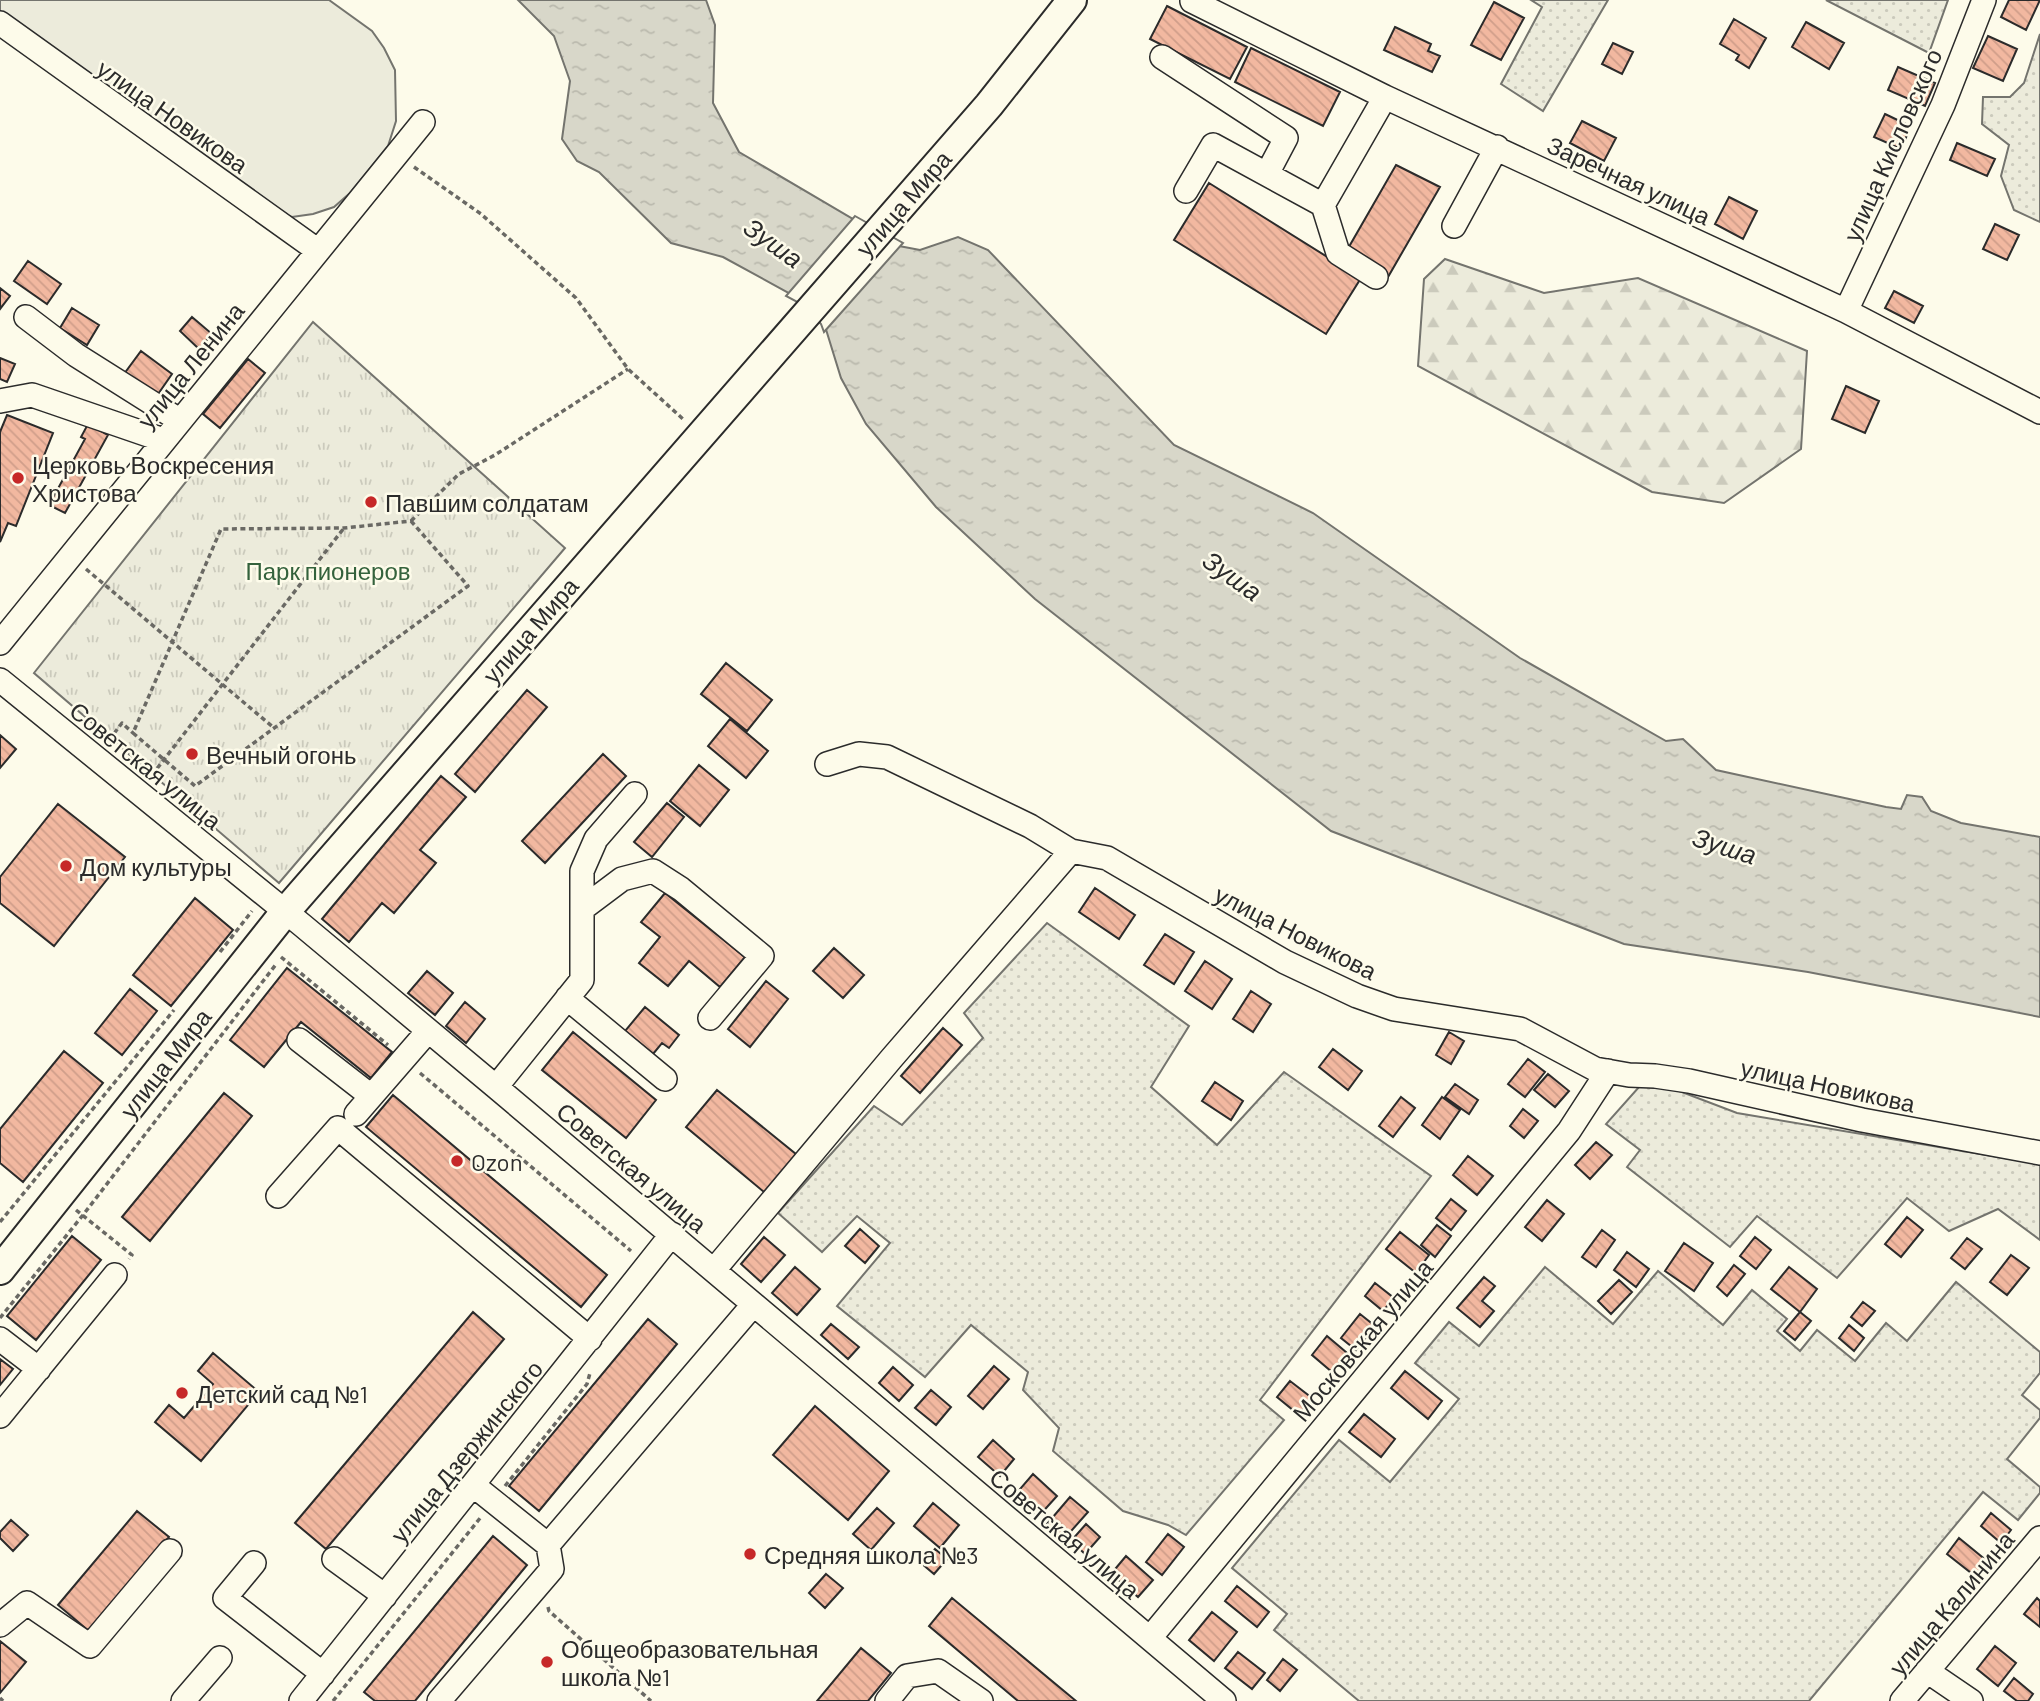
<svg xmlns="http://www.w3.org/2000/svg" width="2040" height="1701" viewBox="0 0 2040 1701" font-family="Barlow,sans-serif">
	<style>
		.grass { fill: url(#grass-tufts); stroke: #74746e; stroke-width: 2 }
		.forest { fill: url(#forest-firs); stroke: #74746e; stroke-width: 2 }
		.garden { fill: url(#garden-dots); stroke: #74746e; stroke-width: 2 }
		.pitch { fill: #ecebdb; stroke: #74746e; stroke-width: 2 }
		.water { fill: url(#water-ripples); stroke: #74746e; stroke-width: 2 }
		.pier { fill: #fdfbea; stroke: #74746e; stroke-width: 2 }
		.building { fill: url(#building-back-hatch); stroke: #2b2b2b; stroke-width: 2 }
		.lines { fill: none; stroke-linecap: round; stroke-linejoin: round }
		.minor-casing { stroke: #2b2b2b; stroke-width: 26 }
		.major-casing { stroke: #2b2b2b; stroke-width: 32 }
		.path { stroke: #6a6964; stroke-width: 3.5; stroke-dasharray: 5 3.5; stroke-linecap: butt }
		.minor { stroke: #fdfbea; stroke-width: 23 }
		.major { stroke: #fdfbea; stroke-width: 28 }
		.poi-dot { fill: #c62828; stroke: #fdfbea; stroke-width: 2.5 }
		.labels { text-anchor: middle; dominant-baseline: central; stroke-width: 5; stroke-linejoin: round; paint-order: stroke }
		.street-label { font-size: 24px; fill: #2b2b2b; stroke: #fdfbea }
		.poi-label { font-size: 24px; fill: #2b2b2b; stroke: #fdfbea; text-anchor: start }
		.park-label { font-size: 24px; fill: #34623c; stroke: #fdfbea }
		.water-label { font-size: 26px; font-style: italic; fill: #2b2b2b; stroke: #fdfbea }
	</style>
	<defs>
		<pattern id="grass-tufts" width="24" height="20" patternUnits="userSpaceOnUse" patternTransform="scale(1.75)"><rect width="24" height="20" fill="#ecebdb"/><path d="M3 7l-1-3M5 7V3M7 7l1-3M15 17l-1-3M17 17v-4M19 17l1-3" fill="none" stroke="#cbcabc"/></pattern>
		<pattern id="forest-firs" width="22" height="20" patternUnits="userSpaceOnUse" patternTransform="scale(1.75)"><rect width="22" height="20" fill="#ecebdb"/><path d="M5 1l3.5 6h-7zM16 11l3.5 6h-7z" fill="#cbcabc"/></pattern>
		<pattern id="garden-dots" width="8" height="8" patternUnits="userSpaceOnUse" patternTransform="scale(1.75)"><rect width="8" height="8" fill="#ecebdb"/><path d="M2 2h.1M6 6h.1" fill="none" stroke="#cbcabc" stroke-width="1.8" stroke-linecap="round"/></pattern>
		<pattern id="water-ripples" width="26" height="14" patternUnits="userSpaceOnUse" patternTransform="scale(1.75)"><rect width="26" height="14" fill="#d8d7c9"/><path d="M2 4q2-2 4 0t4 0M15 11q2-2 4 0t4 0" fill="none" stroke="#bab9ad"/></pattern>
		<pattern id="building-back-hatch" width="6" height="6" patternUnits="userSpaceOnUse" patternTransform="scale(1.75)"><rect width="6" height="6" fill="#f2b8a0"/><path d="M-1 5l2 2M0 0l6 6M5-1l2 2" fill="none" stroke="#d09e8a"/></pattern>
	</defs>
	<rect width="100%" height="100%" fill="#fdfbea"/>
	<path class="grass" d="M313 322 565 548 279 883 34 673Z"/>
	<path class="forest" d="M1445 259 1544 293 1638 278 1807 351 1801 449 1724 503 1652 492 1418 366 1424 279Z"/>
	<path class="garden" d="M1531 0H1608L1543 111 1501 84 1542 7Z
		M1826 0H1948L1929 53Z
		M2040 34V222L2014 210 2001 176 2009 145 1982 124 1983 97H2010L2024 83Z
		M1047 923 1189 1026 1151 1087 1217 1145 1284 1072 1431 1176 1260 1400 1284 1420 1186 1535 1168 1525 1123 1511 1053 1451 1059 1428 1023 1390 1028 1372 971 1325 925 1377 837 1306 890 1243 857 1216 822 1252 778 1213 874 1106 902 1125 983 1038 964 1013Z
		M1666 1086 1737 1113 2040 1164V1240L1998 1209 1949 1231 1907 1198 1837 1278 1757 1216 1730 1247 1627 1167 1640 1150 1606 1124 1639 1087Z
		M1545 1267 1613 1324 1658 1271 1723 1325 1752 1290 1787 1319 1777 1331 1800 1351 1817 1330 1855 1361 1886 1323 1907 1341 1956 1282 2040 1352V1373L2022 1395 2040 1410V1418L2007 1459 2040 1487V1493L2018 1520 1983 1492 1809 1701H1359L1274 1630 1287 1614 1232 1568 1339 1440 1390 1482 1459 1399 1415 1363 1449 1322 1479 1346Z"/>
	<path class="pitch" d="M0 0H329L372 31 384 48 395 70 396 121 388 146 350 193 334 207 313 214 292 217 265 208 0 11Z"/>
	<path class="water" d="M518 0H706L715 25 713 103 739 152 899 246 920 250 958 237 988 250 1174 445 1313 513 1520 658 1666 741 1683 739 1716 770 1886 807 1901 809 1907 795 1922 797 1931 811 1961 823 2040 837V1017L1808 972 1624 944 1331 831 1035 599 936 507 866 424 841 378 824 323 807 303 723 257 671 243 599 172 577 161 562 139 570 81 554 36Z"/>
	<path class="pier" d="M855 216 903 243 824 332 821 324 805 306 786 296Z"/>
	<path class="building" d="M2009 0H2040L2026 30 2001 17Z
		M1494 2 1524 18 1501 60 1471 45Z
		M1167 6 1247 47 1230 79 1150 39Z
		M1734 19 1766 38 1749 68 1736 60 1739 55 1720 44Z
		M1806 22 1844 43 1829 69 1792 47Z
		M1395 27 1431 44 1428 51 1440 56 1432 72 1384 50Z
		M1988 36 2017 49 2003 81 1973 68Z
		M1613 43 1633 52 1622 74 1602 64Z
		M1251 48 1340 92 1323 126 1235 82Z
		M1898 67 1935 83 1925 106 1888 90Z
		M1885 114 1906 124 1903 130 1908 133 1901 149 1874 137Z
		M1582 121 1616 138 1604 161 1570 143Z
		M1957 143 1995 159 1987 176 1950 160Z
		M1396 165 1440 187 1388 277 1346 252Z
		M1209 183 1361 278 1326 334 1174 240Z
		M1729 197 1757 211 1743 239 1715 224Z
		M1995 224 2019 235 2007 260 1983 249Z
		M28 261 61 284 47 304 14 281Z
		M0 288 10 296 0 309Z
		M1894 291 1923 306 1914 323 1885 308Z
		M72 308 99 325 87 345 60 328Z
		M192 317 212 334 199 349 180 331Z
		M141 351 172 374 156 397 124 374Z
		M0 358 15 364 7 382 0 379Z
		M248 359 265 373 220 428 203 414Z
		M1846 386 1879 401 1865 433 1832 419Z
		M7 415 53 433 16 526 8 523 0 542V432Z
		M88 424 108 435 65 513 49 505 85 439 81 437Z
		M726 663 772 700 747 731 701 694Z
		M527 690 547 707 475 792 455 774Z
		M730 719 768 751 746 778 708 746Z
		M0 735 16 749 0 768Z
		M603 754 626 776 545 863 522 841Z
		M699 765 729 790 700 826 670 801Z
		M441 776 466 797 420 850 436 863 394 913 382 903 349 942 322 919Z
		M667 803 684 817 652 857 634 842Z
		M58 804 125 857 54 946 0 903V877Z
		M1095 888 1135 915 1119 939 1079 912Z
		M665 893 745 957 720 987 689 961 668 986 639 963 660 937 641 922Z
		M195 898 233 930 171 1006 133 975Z
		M1165 934 1194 952 1174 984 1144 965Z
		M834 948 864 975 843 998 813 971Z
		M1205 961 1232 979 1212 1009 1185 991Z
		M287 968 392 1052 371 1078 301 1022 264 1067 230 1040Z
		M427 971 453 993 435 1015 408 993Z
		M766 981 788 999 750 1047 728 1029Z
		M130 989 157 1011 122 1055 95 1033Z
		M1251 991 1271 1004 1253 1032 1233 1019Z
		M465 1002 485 1019 466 1043 446 1026Z
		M645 1007 679 1035 669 1048 662 1043 653 1054 625 1031Z
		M943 1028 962 1045 920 1093 901 1076Z
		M573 1032 656 1100 626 1138 542 1070Z
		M1449 1032 1464 1041 1451 1064 1436 1055Z
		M1333 1049 1362 1071 1348 1090 1319 1067Z
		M64 1051 103 1083 23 1182 0 1163V1129Z
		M1528 1059 1545 1072 1525 1097 1508 1084Z
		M1548 1074 1569 1091 1555 1107 1534 1090Z
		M1215 1082 1243 1101 1231 1120 1202 1101Z
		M1455 1084 1478 1100 1469 1114 1445 1097Z
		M717 1090 802 1159 770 1197 686 1127Z
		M224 1093 252 1116 150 1241 122 1217Z
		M393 1095 607 1275 581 1307 366 1127Z
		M1401 1097 1415 1108 1393 1137 1379 1126Z
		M1442 1097 1460 1110 1440 1139 1422 1125Z
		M1523 1109 1538 1121 1524 1138 1510 1126Z
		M1596 1142 1612 1155 1590 1179 1575 1165Z
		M1468 1156 1493 1176 1477 1195 1453 1175Z
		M1451 1199 1466 1211 1451 1230 1436 1218Z
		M1547 1200 1564 1214 1542 1241 1525 1227Z
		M1907 1217 1923 1230 1901 1257 1885 1244Z
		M1437 1225 1451 1236 1435 1257 1421 1245Z
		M860 1229 879 1246 865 1263 845 1246Z
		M1602 1230 1615 1240 1596 1267 1582 1257Z
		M1400 1232 1429 1255 1416 1273 1386 1249Z
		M72 1236 101 1260 36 1340 7 1316Z
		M764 1237 785 1255 761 1282 741 1264Z
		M1755 1237 1771 1250 1756 1269 1740 1256Z
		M1967 1238 1982 1249 1965 1269 1951 1258Z
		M1684 1243 1713 1263 1694 1291 1665 1271Z
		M1627 1252 1649 1269 1636 1287 1614 1270Z
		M2011 1255 2029 1268 2007 1295 1990 1282Z
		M1734 1265 1745 1274 1727 1296 1717 1287Z
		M795 1267 820 1289 797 1315 772 1293Z
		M1789 1267 1817 1289 1800 1312 1771 1289Z
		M1484 1277 1495 1286 1482 1301 1494 1311 1480 1327 1457 1308Z
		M1619 1280 1632 1292 1611 1314 1598 1301Z
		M1375 1283 1394 1298 1383 1311 1365 1296Z
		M1863 1302 1875 1311 1862 1326 1851 1317Z
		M473 1312 504 1339 326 1549 295 1523Z
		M1800 1312 1811 1321 1795 1340 1784 1331Z
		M1360 1314 1375 1326 1356 1350 1341 1338Z
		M648 1319 677 1344 539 1511 509 1486Z
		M831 1324 859 1347 848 1359 821 1335Z
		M1849 1325 1864 1338 1854 1351 1839 1338Z
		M1327 1336 1347 1353 1332 1372 1312 1355Z
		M213 1353 259 1392 201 1461 155 1422 169 1405 184 1418 213 1384 198 1371Z
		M0 1359 13 1369 0 1385Z
		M994 1366 1009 1379 983 1409 968 1396Z
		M893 1367 913 1385 899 1401 879 1383Z
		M1405 1371 1442 1401 1428 1419 1391 1388Z
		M1290 1381 1312 1398 1299 1415 1277 1397Z
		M931 1390 951 1407 936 1425 915 1408Z
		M815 1406 889 1471 848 1520 773 1455Z
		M1364 1414 1395 1439 1381 1457 1349 1432Z
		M993 1440 1014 1459 1000 1476 978 1457Z
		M1033 1474 1057 1496 1038 1517 1014 1496Z
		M1070 1497 1088 1512 1064 1539 1047 1524Z
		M933 1503 959 1525 940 1548 914 1526Z
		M877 1508 894 1523 871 1550 853 1534Z
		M137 1511 169 1537 90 1632 58 1605Z
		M1991 1513 2011 1530 2001 1543 1981 1526Z
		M11 1520 28 1535 13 1551 0 1538V1532Z
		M1086 1524 1100 1537 1085 1554 1071 1541Z
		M1168 1534 1184 1547 1162 1575 1146 1562Z
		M493 1536 527 1565 415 1701H375L364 1692Z
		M1959 1538 1987 1561 1975 1576 1947 1554Z
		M935 1549 947 1559 934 1574 922 1564Z
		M1126 1556 1153 1580 1138 1597 1111 1574Z
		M826 1574 843 1588 825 1608 809 1593Z
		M1237 1586 1269 1612 1257 1627 1225 1601Z
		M952 1598 1076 1701H1018L929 1626Z
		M2037 1598 2040 1601V1627L2024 1614Z
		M1212 1612 1237 1632 1214 1661 1189 1640Z
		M0 1641 26 1662 0 1693Z
		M1995 1646 2016 1663 1998 1686 1977 1669Z
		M861 1648 891 1673 868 1701H817Z
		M1238 1652 1265 1673 1252 1689 1225 1668Z
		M1283 1659 1297 1670 1280 1691 1267 1680Z
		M2014 1678 2033 1694 2028 1701H2017L2004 1691Z"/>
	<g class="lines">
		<g class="minor-casing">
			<path id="minor" d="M1192 1 1385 97 1846 311 2040 412
				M0 23 317 250
				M1162 57 1286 138 1267 174
				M1186 191 1213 145 1323 205 1385 97
				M1323 205 1338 253 1376 277
				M1454 226 1497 147
				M1846 311 1943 105 1984 0
				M26 317 76 355 179 420
				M0 401 32 395 163 440
				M0 643 423 122
				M0 680 302 925 496 1087 1224 1701
				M827 764 859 754 887 757 1030 826 1071 851 1107 858 1285 962 1357 996 1394 1009 1520 1029 1595 1069 1629 1075 1655 1076 1689 1081 1862 1120 2040 1153
				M582 909 622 879 653 871 681 889 762 956 710 1018
				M567 998 665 1079
				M299 1040 371 1096
				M496 1087 582 980V871L596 839 635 794
				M356 1114 428 1031
				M278 1196 338 1128 590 1339
				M714 1270 891 1059 1071 851
				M0 1339 39 1369
				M0 1416 115 1275
				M473 1485 548 1545 753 1305
				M334 1559 385 1596
				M254 1563 225 1598 323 1674
				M0 1625 27 1603 90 1646 170 1551
				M1150 1638 1569 1131 1608 1071
				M1927 1671 1971 1701
				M183 1701 220 1658
				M301 1701 672 1234
				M439 1701 552 1569 548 1545
				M887 1701 907 1676 938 1671 981 1701
				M1902 1701 2040 1538"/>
		</g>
		<g class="major-casing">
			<path id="major" d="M0 1270 285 912 989 105 1072 0"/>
		</g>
		<path class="path" d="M414 167 481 214 576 298 628 369 683 419
			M411 521 468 586 195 786 133 733 221 529 344 528Z
			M411 521 459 474 495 455 628 369
			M86 569 274 728
			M109 740 122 723 133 733
			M152 775 344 528
			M220 952 252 911
			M281 957 388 1045
			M420 1073 631 1251
			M76 1210 132 1255 129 1259
			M0 1222 174 1010
			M0 1318 83 1215 277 963
			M505 1486 587 1384 590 1373
			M548 1607 549 1611 651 1701
			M0 1698 3 1701
			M333 1701 481 1517"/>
		<use href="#minor" class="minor"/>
		<use href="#major" class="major"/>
	</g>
	<g class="poi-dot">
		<circle cx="18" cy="478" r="7"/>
		<circle cx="371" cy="502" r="7"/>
		<circle cx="192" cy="754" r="7"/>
		<circle cx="66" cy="866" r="7"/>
		<circle cx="457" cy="1161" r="7"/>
		<circle cx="182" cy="1393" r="7"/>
		<circle cx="750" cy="1554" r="7"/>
		<circle cx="547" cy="1662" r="7"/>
	</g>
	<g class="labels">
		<g class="street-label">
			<text transform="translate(173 116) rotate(35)">улица Новикова</text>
			<text transform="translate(1892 145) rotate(-66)">улица Кисловского</text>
			<text transform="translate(1629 180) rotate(25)">Заречная улица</text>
			<text transform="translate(903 203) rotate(-49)">улица Мира</text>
			<text transform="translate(190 365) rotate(-51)">улица Ленина</text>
			<text transform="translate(530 630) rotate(-49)">улица Мира</text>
			<text transform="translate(146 765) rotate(39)">Советская улица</text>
			<text transform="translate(1296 932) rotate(27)">улица Новикова</text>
			<text transform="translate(165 1063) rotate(-52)">улица Мира</text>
			<text transform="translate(1828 1085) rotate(12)">улица Новикова</text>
			<text transform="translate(632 1167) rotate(40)">Советская улица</text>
			<text transform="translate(1362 1340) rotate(-50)">Московская улица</text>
			<text transform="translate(466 1451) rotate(-51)">улица Дзержинского</text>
			<text transform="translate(1065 1533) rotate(40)">Советская улица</text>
			<text transform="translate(1951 1603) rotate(-50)">улица Калинина</text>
		</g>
		<g class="poi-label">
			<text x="32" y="464">Церковь Воскресения<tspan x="32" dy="28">Христова</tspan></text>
			<text x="385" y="502">Павшим солдатам</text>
			<text x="206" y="754">Вечный огонь</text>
			<text x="80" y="866">Дом культуры</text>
			<text x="471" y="1161">Ozon</text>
			<text x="196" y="1393">Детский сад №1</text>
			<text x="764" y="1554">Средняя школа №3</text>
			<text x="561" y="1648">Общеобразовательная<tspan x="561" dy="28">школа №1</tspan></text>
		</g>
		<g class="park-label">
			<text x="328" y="570">Парк пионеров</text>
		</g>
		<g class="water-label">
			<text transform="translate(774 242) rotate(36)">Зуша</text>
			<text transform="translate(1233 575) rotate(36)">Зуша</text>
			<text transform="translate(1725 845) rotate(18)">Зуша</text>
		</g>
	</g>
</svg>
